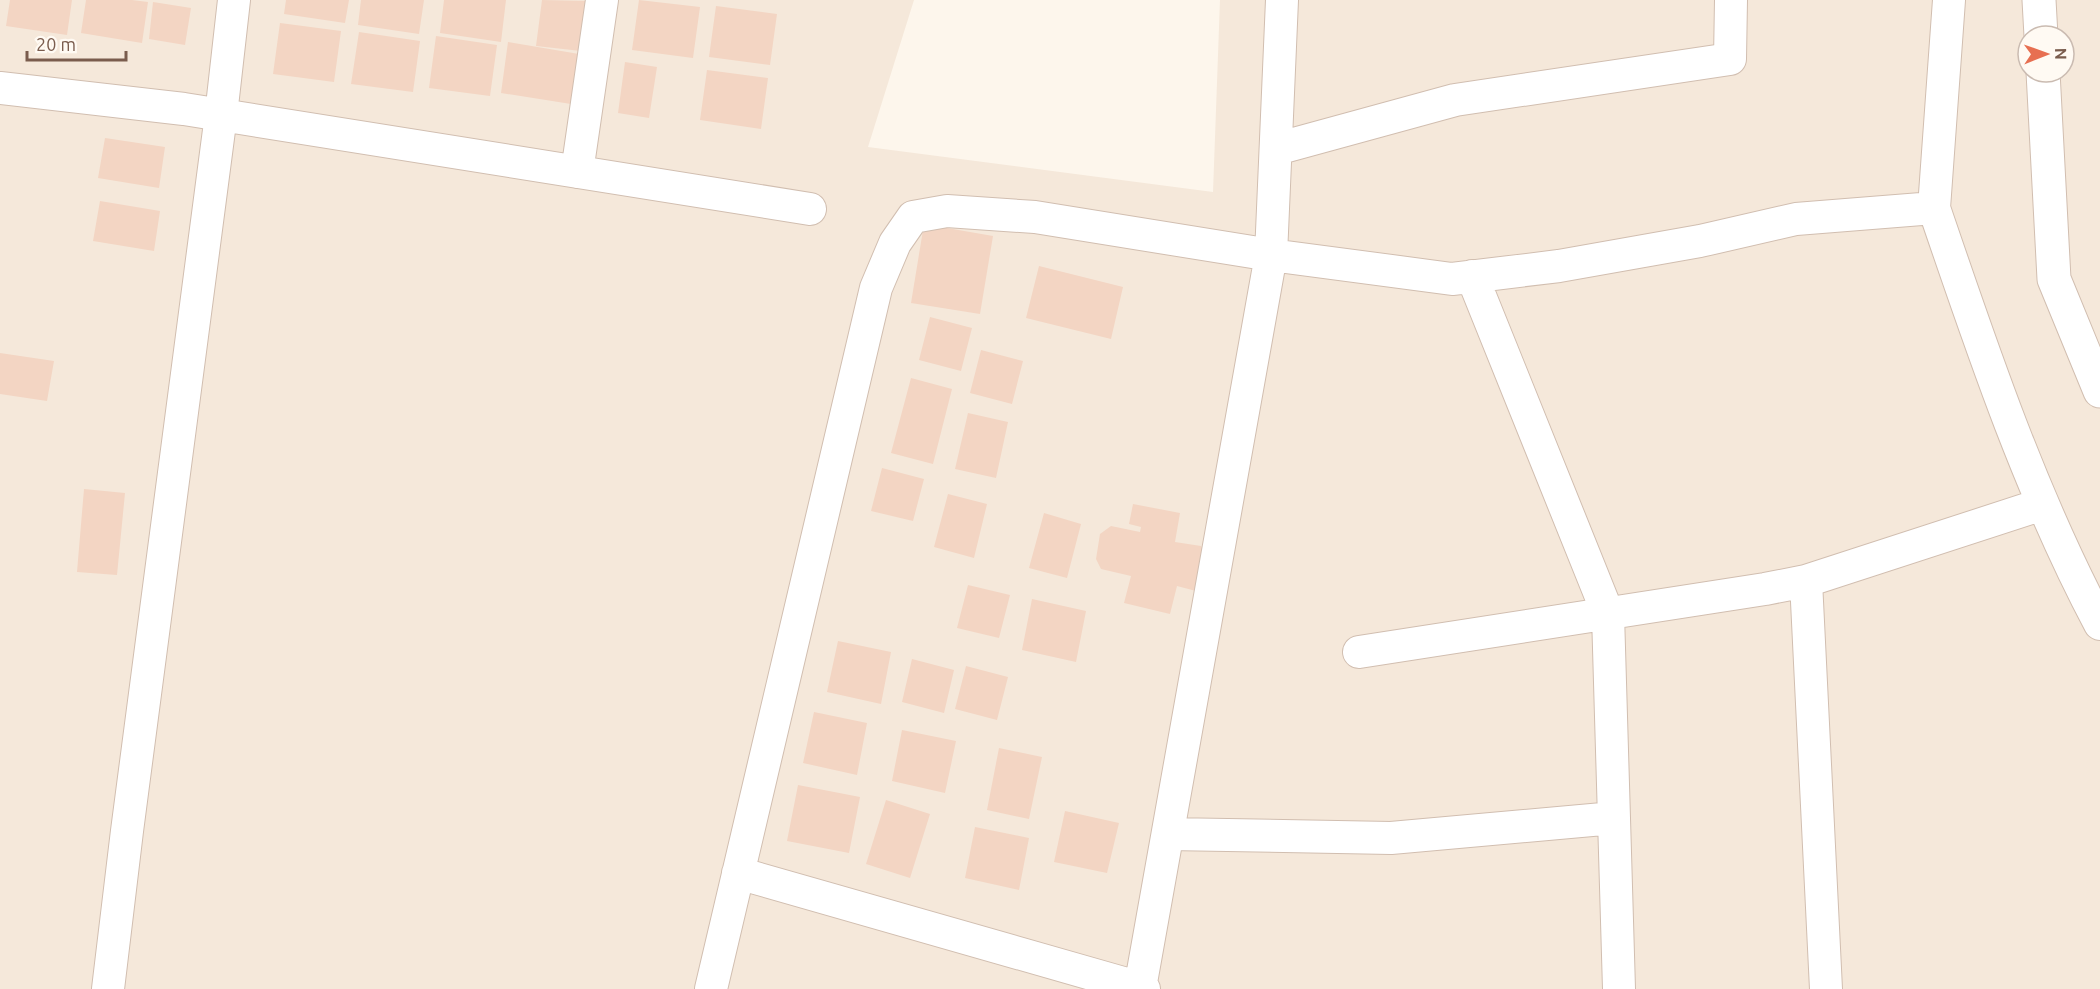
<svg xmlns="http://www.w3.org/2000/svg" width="2100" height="989" viewBox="0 0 2100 989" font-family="Ubuntu,sans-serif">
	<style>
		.residential { fill: #f5e8da; fill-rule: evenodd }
		.building { fill: #f3d5c3 }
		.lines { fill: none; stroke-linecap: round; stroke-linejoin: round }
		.minor-casing { stroke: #d1beb0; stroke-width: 34 }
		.tertiary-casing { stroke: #d1beb0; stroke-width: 35 }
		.minor { stroke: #fff; stroke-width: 32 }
		.tertiary { stroke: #fff; stroke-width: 33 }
	</style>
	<rect width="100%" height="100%" fill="#fdf6ec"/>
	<path class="residential" d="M0 0H914L868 147 1213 192 1220 0H2100V989H0ZM2028 36H2064V72H2028Z"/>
	<path class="building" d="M10 0H72L67 35 6 26Z
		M86 0H132L148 2 142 43 81 33Z
		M286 0H349L345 23 284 14Z
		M361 0H424L419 34 358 25Z
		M444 0H506L501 42 440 33Z
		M542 0 587 1 581 51 536 46Z
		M639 0 700 7 693 58 632 50Z
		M153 2 191 8 185 45 149 39Z
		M716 6 777 14 770 65 709 57Z
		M280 23 341 31 334 82 273 74Z
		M359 32 420 41 413 92 351 84Z
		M436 36 497 45 490 96 429 88Z
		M508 42 579 54 571 104 501 93Z
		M625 62 657 67 649 118 618 113Z
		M707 70 768 78 761 129 700 120Z
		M105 138 165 147 159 188 98 178Z
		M100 201 160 211 154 251 93 241Z
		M924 224 993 236 980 314 911 303Z
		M1039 266 1123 287 1111 339 1026 318Z
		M930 317 972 328 961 371 919 360Z
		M981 350 1023 361 1012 404 970 393Z
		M0 353 54 361 47 401 0 394Z
		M911 378 952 389 933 464 891 453Z
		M968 413 1008 422 996 478 955 469Z
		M882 468 924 479 913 521 871 511Z
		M84 489 125 493 117 575 77 572Z
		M948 494 987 504 974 558 934 547Z
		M1133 504 1180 513 1175 542 1201 546 1205 558 1196 591 1177 586 1170 614 1124 603 1131 576 1101 569 1096 559 1100 534 1111 526 1140 532 1141 527 1129 524Z
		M1044 513 1081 524 1067 578 1029 568Z
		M968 585 1010 595 999 638 957 628Z
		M1032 599 1086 611 1076 662 1022 650Z
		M838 641 891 652 881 704 827 692Z
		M912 659 954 670 944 713 902 702Z
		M966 666 1008 677 997 720 955 709Z
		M814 712 867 723 857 775 803 763Z
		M902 730 956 741 945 793 892 781Z
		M999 748 1042 757 1029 819 987 810Z
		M798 785 860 797 849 853 787 841Z
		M886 800 930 814 910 878 866 864Z
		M1065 811 1119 823 1107 873 1054 862Z
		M975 827 1029 838 1019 890 965 878Z"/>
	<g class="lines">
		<g class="minor-casing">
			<path id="minor" d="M1282 0 1271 255 1452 279 1559 266 1700 241 1796 219 1934 208 1949 0
				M0 88 184 109 810 209
				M1276 149 1455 100 1730 59 1731 0
				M577 172 602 0
				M1934 208C1982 349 2030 492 2100 624
				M1472 276 1608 614 1619 989
				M1806 581 1826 989
				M1359 652 1765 589 1806 581 2043 504
				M1168 834 1391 838 1614 818
				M738 873 1144 989
				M108 989 127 831 221 115 234 0
				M711 989 876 288 895 243 913 217 947 211 1035 217 1271 255 1140 988"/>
		</g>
		<g class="tertiary-casing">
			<path id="tertiary" d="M2039 0 2041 36
				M2043 72 2054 279 2100 391"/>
		</g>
		<use href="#minor" class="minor"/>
		<use href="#tertiary" class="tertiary"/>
	</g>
	<g transform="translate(2046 54) rotate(89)"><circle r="28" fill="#fffaf3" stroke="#cabbb1" stroke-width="1.5"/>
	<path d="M0-4.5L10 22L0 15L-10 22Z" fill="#e76f51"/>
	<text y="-9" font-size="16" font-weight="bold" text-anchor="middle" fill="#7a5c4d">N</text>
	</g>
	<path d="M27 51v9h99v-9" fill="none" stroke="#7a5c4d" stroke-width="3"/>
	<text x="36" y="51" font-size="18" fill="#7a5c4d" stroke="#fffaf3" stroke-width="4.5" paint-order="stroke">20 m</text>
</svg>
